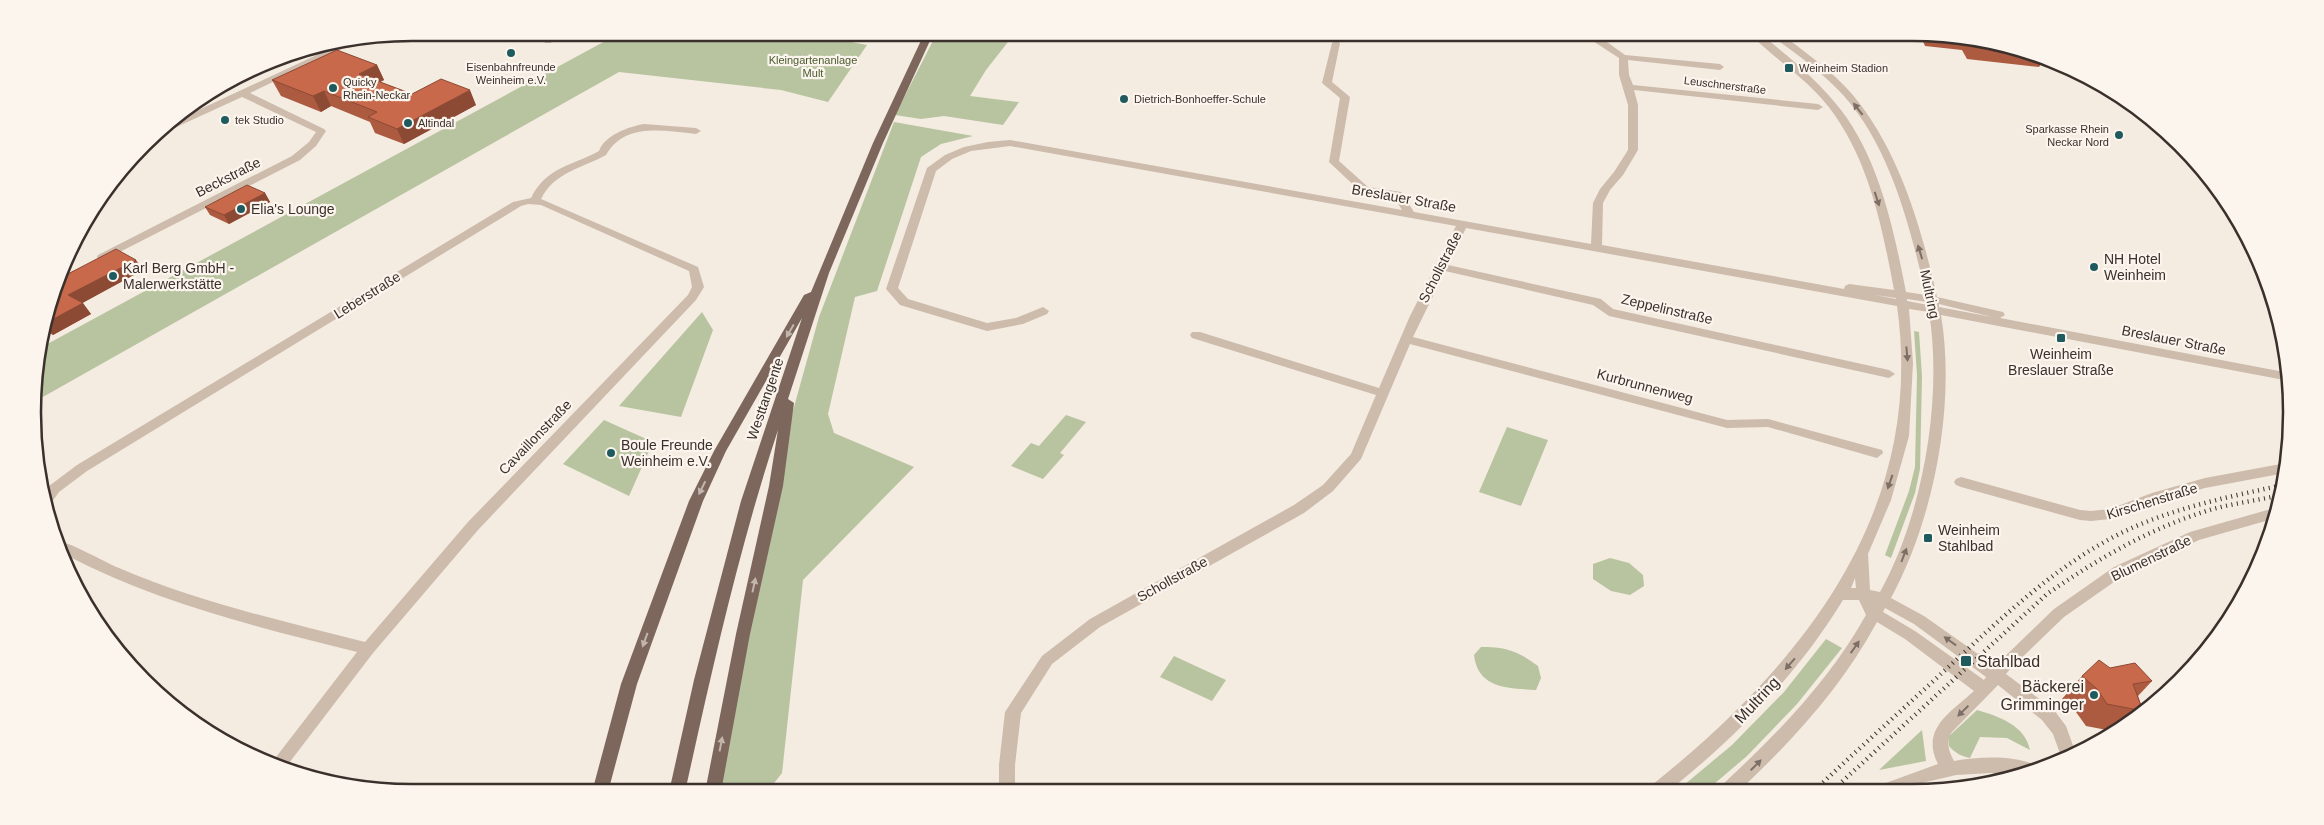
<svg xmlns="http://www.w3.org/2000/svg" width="2324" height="825" viewBox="0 0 2324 825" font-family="Helvetica,sans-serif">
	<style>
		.green { fill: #b8c4a0 }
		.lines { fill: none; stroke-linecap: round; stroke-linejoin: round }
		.street { fill: #cdbbac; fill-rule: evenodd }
		.primary { fill: #7d675c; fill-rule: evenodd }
		.rail { stroke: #3b302b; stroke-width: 4.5; stroke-dasharray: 1 4.5; stroke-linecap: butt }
		.wall { fill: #ac5a40 }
		.shaded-wall { fill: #8c4a34 }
		.building { fill: #c8694b; stroke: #8c4a34 }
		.oneway { fill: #7d6f65 }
		.oneway2 { fill: #c2b5ac }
		.poi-dot { fill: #1f5a5e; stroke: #fbf5ee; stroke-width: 2 }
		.labels { text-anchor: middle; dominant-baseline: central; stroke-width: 4.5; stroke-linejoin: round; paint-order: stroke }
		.far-park-label { font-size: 11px; fill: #4a5a2e; stroke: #fbf5ee }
		.far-poi-label { font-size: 11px; fill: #3b302b; stroke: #fbf5ee; text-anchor: start }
		.far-street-label { font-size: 11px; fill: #3b302b; stroke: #fbf5ee }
		.street-label { font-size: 14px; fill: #3b302b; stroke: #fbf5ee }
		.poi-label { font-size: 14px; fill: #3b302b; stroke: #fbf5ee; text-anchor: start }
		.near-poi-label { font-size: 16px; fill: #3b302b; stroke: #fbf5ee; text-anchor: start }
		.near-street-label { font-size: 16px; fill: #3b302b; stroke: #fbf5ee }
		.rim { fill: none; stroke: #3b302b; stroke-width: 2.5 }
	</style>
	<rect width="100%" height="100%" fill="#f4ebe1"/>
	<path class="green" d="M620 33H803L867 45 828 102 781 90 619 72 34 402 36 363 40 348Z
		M937 33H1015L986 70 970 96 1019 102 1003 125 944 116 921 119 895 115Z
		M894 122 973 136 941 144 921 157 877 291 855 297 828 414 834 433 914 467 803 580 782 773 767 792H718L789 425 819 317Z
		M2228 219 2239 220 2240 222 2265 277Z
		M702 312 713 330 681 417 619 406Z
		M1914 331 1919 332 1922 376 1920 469 1915 493 1891 558 1885 555 1909 491 1915 467 1917 375Z
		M1066 415 1086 422 1060 453 1064 455 1043 479 1011 466 1031 443 1039 446Z
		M604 420 653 442 629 496 563 464Z
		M1507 427 1548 440 1521 506 1479 492Z
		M1610 558 1629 563 1643 575 1644 586 1630 595 1611 591 1593 579V564Z
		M1826 639 1842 648 1797 704 1747 756 1707 790H1678L1732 745 1784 692Z
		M1481 647C1506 646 1519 652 1538 666L1541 678 1536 690C1508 688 1478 689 1474 655Z
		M1174 656 1226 680 1212 701 1160 677Z
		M1977 710C1998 716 2025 725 2030 750L2007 738 1980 737 1970 758C1961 756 1955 753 1949 746L1948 737Z
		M1922 730 1926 761 1879 770Z"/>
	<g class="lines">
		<path class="street" d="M551 32H560L551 43H545L544 41Z
			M1579 32H1593L1625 55 1720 64 1724 67 1720 70 1628 60 1629 75 1633 85 1818 104 1823 107 1818 110 1634 90 1638 105V150L1623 175 1610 190 1603 203 1602 245 1844 289 1845 286 1849 284 1894 290C1882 225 1867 150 1822 99 1800 74 1771 56 1748 32H1758C1788 56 1818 80 1841 110 1880 161 1894 231 1906 292L1926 295C1910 227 1891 149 1844 96 1829 80 1813 66 1795 53 1786 46 1776 40 1768 32H1778C1804 51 1831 70 1852 94 1899 150 1921 226 1937 297L2003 312 2005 315 2000 318 2289 373V381L1941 315C1956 404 1934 519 1891 598L1924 616 1995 666 2054 609 2114 567 2190 532 2278 507 2276 518 2199 540 2124 575 2064 617 2010 669 2006 674 2054 710 2066 726 2076 754 2062 759 2053 734 2042 720 1998 685 1952 732C1945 741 1949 752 1954 761 1978 757 2009 755 2033 764L2034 767 2011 774 1991 773 1956 775 1922 783 1906 789H1881L1883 784 1938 764C1920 729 1951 712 1974 691L1905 639 1877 622C1842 687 1793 740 1740 790H1720L1722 785C1777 734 1829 681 1866 615L1859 600H1843C1797 675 1738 735 1670 790H1650L1652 785C1803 664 1926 511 1897 306L1466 228 1448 265 1601 299 1613 309 1889 370 1895 374 1889 378 1609 316 1593 305 1445 271 1413 337 1727 420 1768 419 1882 450 1883 453 1877 458 1768 427 1727 428 1410 344 1361 459 1333 491 1304 513 1100 627 1052 664 1021 713 1015 765V791H999V765L1005 712 1042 656 1090 619 1294 505 1323 485 1351 454 1376 395 1192 338 1190 335 1192 332H1200L1379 388 1410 316 1456 226 1010 146 971 151 952 159 936 171 898 288 908 299 987 323 1016 318 1043 307 1049 311 1047 314 1023 324 987 331 900 305 886 289 927 168 945 155 964 147 988 142 1010 140 1402 210 1394 197 1361 192 1329 162 1340 98 1322 83 1332 43 1336 40 1340 43 1332 82 1350 97 1339 161 1368 187 1401 192 1414 212 1591 244 1593 203 1600 189 1614 172 1628 150V105L1619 75V58ZM1875 295 1896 298V299ZM1907 299 1927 302 1928 305 1907 301ZM1939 304 1992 317 1939 307ZM1909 309 1929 312C1943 399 1923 515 1880 592L1870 590 1868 554 1891 500 1909 436 1913 363ZM1855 578 1856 588H1851ZM1885 608 1914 624 1986 677 1984 680 1915 631 1883 612Z
			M367 37 250 93 324 129 326 131 316 146 300 160 106 259H98L97 257 98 255 292 156 309 142 316 132 242 97 159 135H154L162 127 353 38Z
			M644 124 696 128 701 131 696 134C664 131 625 122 606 155 583 168 554 172 541 199L698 267 704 287 696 300 478 530 373 653 286 767 273 761 357 652C257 627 158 603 66 555L60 542C70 542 106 563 119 568 198 602 282 621 365 642L468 522 688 295 692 287 689 271 541 205 528 204 521 206 87 471 59 492 49 506 45 507 43 494 49 486 77 465 513 202 531 198C546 167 572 166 599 151 605 135 628 127 644 124Z
			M2286 463 2285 473 2205 488 2162 501 2110 519 2091 521 2080 520 1961 487 1956 485 1954 482 1956 479 1961 477 2080 510 2091 511 2110 509 2152 493 2205 478Z"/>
		<path class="primary" d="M925 32H934L883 143 829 273 788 399 794 403 783 486 750 634 721 792H705L736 634 769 486 778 430C739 548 712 670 685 792H669L694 680 741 501 802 318 726 451 703 501 637 684 608 792H592L621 684 689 501 714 451 804 295 811 292 873 143Z"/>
		<path class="rail" d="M1834 789 2047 594C2099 558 2152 527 2213 509 2236 503 2259 500 2281 495
			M1815 790C1857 750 1900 712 1943 672 2002 618 2060 560 2134 527 2182 506 2233 496 2283 485"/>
	</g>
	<path class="wall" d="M1920 34 2010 45 2053 62 2043 61 2039 67 1967 59 1962 50 1925 46Z
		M377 65 384 80 380 82 412 94 476 105 404 144 375 133 370 122 331 106 321 112 281 96 272 80Z
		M2183 148 2197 162 2228 205 2219 204Z
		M265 193 270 202 229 224 210 215 205 207Z
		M143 270 82 303 91 314 53 335 46 331 62 277Z
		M2110 668 2152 681 2138 696 2143 711 2112 731 2086 726 2076 712 2062 699 2082 676Z"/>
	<path class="shaded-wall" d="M377 65 384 80 366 89 359 74Z
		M470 90 476 105 404 144 397 129Z
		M324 91 331 106 321 112 313 96Z
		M265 193 270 202 229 224 224 215Z
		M136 260 143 270 77 306 68 295Z
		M83 303 91 314 53 335 47 327 48 322Z"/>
	<path class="building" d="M1972 40 2010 45 2019 49 1974 44Z
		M337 50 377 65 359 74 412 94 441 79 470 90 397 129 368 117 377 112 324 91 313 96 272 80Z
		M247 185 265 193 224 215 205 207Z
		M116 249 136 260 68 295 83 303 48 322 62 277Z
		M2099 660 2110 668 2135 663 2152 681 2133 684 2143 711 2107 704 2097 689 2082 676Z"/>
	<defs><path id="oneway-solid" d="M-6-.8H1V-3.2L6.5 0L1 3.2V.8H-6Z" transform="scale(1.25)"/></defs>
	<g class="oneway">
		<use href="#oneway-solid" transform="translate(1858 109) rotate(-128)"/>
		<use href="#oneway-solid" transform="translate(1877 199) rotate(72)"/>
		<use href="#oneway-solid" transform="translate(1920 252) rotate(-107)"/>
		<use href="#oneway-solid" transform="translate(1907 354) rotate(85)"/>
		<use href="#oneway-solid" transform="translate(1890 482) rotate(109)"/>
		<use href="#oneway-solid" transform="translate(1904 555) rotate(-69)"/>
		<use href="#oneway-solid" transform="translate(1950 641) rotate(-144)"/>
		<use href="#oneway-solid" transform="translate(1855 647) rotate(-55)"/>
		<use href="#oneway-solid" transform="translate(1790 664) rotate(131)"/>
		<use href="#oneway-solid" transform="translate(1963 711) rotate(136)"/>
		<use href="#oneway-solid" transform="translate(1756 765) rotate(-45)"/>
	</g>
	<g class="oneway2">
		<use href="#oneway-solid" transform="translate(790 331) rotate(120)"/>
		<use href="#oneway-solid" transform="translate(702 488) rotate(116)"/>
		<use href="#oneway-solid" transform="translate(754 585) rotate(-78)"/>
		<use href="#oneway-solid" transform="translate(645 640) rotate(110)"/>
		<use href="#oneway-solid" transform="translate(721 744) rotate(-79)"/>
	</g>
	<g class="poi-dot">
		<circle cx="511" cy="53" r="5"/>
		<rect x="1784" y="63" width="10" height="10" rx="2.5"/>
		<circle cx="333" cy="88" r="5"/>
		<circle cx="1124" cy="99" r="5"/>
		<circle cx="225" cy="120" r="5"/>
		<circle cx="408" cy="123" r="5"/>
		<circle cx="2119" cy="135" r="5"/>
		<circle cx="241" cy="209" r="5"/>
		<circle cx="2094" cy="267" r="5"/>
		<circle cx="113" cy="276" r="5"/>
		<rect x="2056" y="333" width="10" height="10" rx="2.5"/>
		<circle cx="611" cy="453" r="5"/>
		<rect x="1923" y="533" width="10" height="10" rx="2.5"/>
		<rect x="1960" y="655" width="12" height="12" rx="2.5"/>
		<circle cx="2094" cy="695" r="5"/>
	</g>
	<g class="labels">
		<g class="far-park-label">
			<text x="813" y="60">Kleingartenanlage<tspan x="813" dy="13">Mult</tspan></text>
		</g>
		<g class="far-poi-label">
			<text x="511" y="67" text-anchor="middle">Eisenbahnfreunde<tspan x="511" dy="13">Weinheim e.V.</tspan></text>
			<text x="1799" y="68">Weinheim Stadion</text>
			<text x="343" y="82">Quicky<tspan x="343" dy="13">Rhein-Neckar</tspan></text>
			<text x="1134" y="99">Dietrich-Bonhoeffer-Schule</text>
			<text x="235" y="120">tek Studio</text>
			<text x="418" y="123">Altindal</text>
			<text x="2109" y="129" text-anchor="end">Sparkasse Rhein<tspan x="2109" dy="13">Neckar Nord</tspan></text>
		</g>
		<g class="far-street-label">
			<text transform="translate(1725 85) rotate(7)">Leuschnerstraße</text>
		</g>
		<g class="street-label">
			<text transform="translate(228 177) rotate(-27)">Beckstraße</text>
			<text transform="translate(1404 198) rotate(10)">Breslauer Straße</text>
			<text transform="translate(1440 267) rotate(-63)">Schollstraße</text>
			<text transform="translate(1930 294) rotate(78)">Multring</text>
			<text transform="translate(367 295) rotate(-32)">Leberstraße</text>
			<text transform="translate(1667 309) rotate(13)">Zeppelinstraße</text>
			<text transform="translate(2174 340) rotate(11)">Breslauer Straße</text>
			<text transform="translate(1645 386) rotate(15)">Kurbrunnenweg</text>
			<text transform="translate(765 399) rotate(-71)">Westtangente</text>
			<text transform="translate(535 437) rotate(-46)">Cavaillonstraße</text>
			<text transform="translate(2152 501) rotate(-17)">Kirschenstraße</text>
			<text transform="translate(2151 558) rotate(-26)">Blumenstraße</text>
			<text transform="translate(1172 579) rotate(-29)">Schollstraße</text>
		</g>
		<g class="poi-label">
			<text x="251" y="209">Elia's Lounge</text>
			<text x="2104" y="259">NH Hotel<tspan x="2104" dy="16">Weinheim</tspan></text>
			<text x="123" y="268">Karl Berg GmbH -<tspan x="123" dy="16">Malerwerkstätte</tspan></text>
			<text x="2061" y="354" text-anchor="middle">Weinheim<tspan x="2061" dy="16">Breslauer Straße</tspan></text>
			<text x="621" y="445">Boule Freunde<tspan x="621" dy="16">Weinheim e.V.</tspan></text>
			<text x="1938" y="530">Weinheim<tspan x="1938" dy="16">Stahlbad</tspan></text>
		</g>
		<g class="near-poi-label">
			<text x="1977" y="661">Stahlbad</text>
			<text x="2084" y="686" text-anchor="end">Bäckerei<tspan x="2084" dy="18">Grimminger</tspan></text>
		</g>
		<g class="near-street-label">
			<text transform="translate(1757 700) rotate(-47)">Multring</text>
		</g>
	</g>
	<path d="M0 0H2324V825H0ZM412 41H1912A371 371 0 0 1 2283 412V413A371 371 0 0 1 1912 784H412A371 371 0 0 1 41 413V412A371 371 0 0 1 412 41Z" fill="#fbf5ee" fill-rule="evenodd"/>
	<path class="rim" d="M412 41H1912A371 371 0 0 1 2283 412V413A371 371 0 0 1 1912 784H412A371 371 0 0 1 41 413V412A371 371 0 0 1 412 41Z"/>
</svg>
